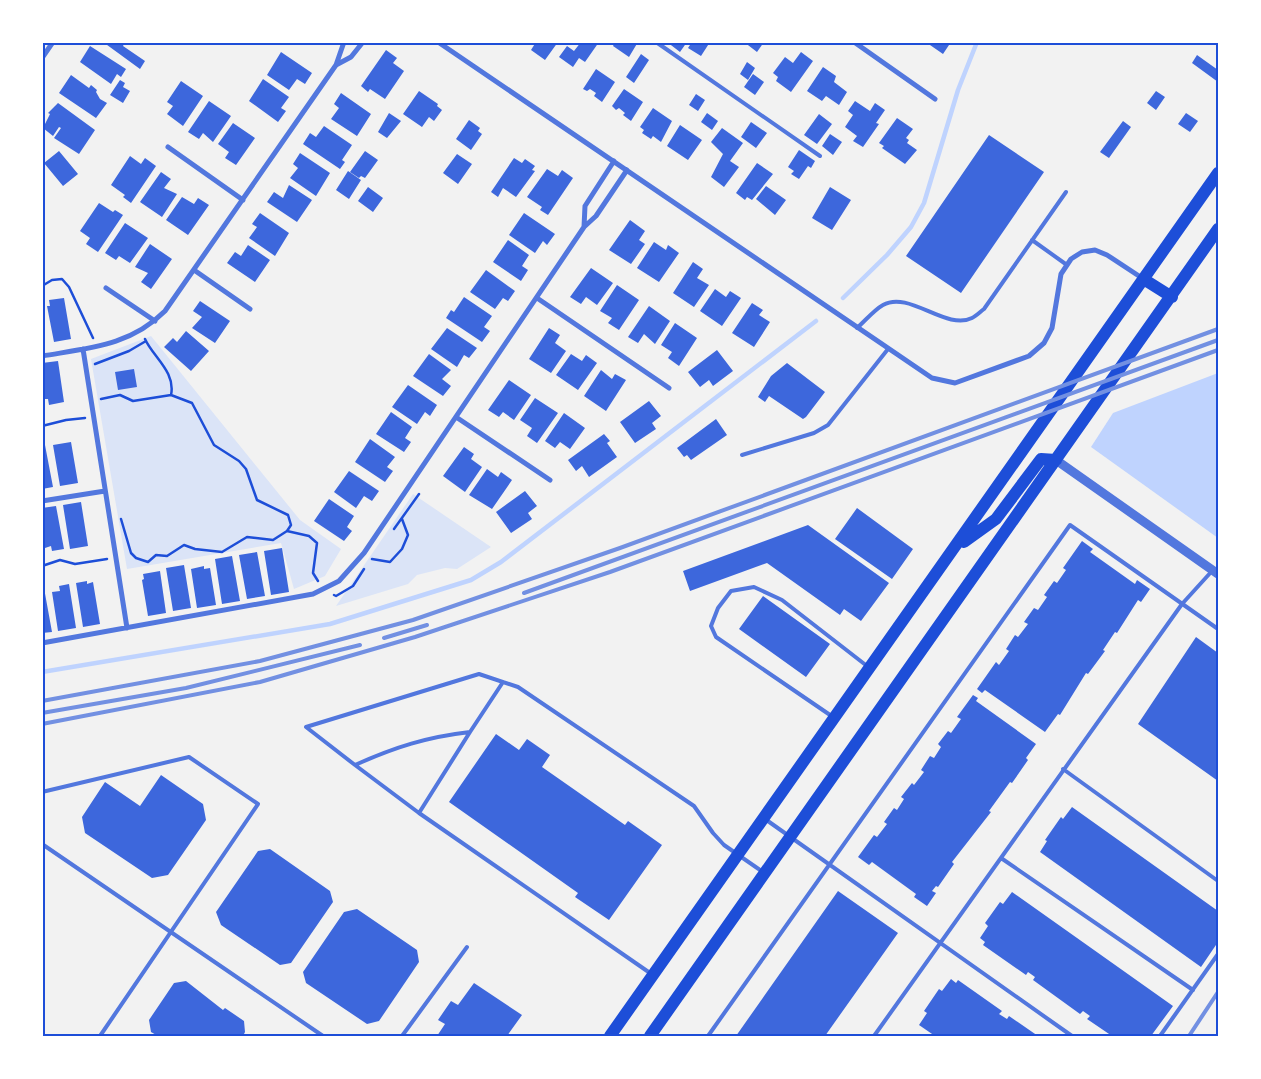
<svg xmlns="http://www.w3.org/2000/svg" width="1261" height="1079" viewBox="0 0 1261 1079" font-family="'PT Sans Narrow',sans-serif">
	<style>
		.green { fill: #dbe4f7 }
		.water { fill: #bfd3fe }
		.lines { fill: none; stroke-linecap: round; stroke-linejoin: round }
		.stream { stroke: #bfd3fe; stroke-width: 4.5 }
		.building { fill: #3d67dc }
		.path { stroke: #1d4ed8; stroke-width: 2.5 }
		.service { stroke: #5277de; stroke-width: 4 }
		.minor { stroke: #5277de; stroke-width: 5 }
		.tertiary { stroke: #5277de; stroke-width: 9 }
		.primary { stroke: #1d4ed8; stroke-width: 12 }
		.rail { stroke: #7290e2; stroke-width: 4 }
		.neatline { fill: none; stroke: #1d4ed8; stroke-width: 2 }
	</style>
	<rect width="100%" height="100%" fill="#f2f2f2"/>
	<path class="green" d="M151 336 300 520 341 549 325 576 294 589 281 543 127 569 91 359Z
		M413 494 491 547 457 569 445 568 417 575 408 584 336 606Z"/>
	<path class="water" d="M1218 373V538L1091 447 1113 413Z"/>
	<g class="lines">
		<path class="stream" d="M843 298 887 255 911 227 924 203 958 90 977 42
			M42 672 330 624 471 580 501 562 816 321"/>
	</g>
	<path class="building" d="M103 42H125L123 46 145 61 140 69Z
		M536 42H558L545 60 531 50Z
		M581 42H599L585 62 579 58 573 67 559 57 567 46 574 51Z
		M615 42H638L629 57 613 46Z
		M667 42H687L680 52Z
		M692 42H710L701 56 688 48Z
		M744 42H764L757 52Z
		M932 42H951L943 54 930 45Z
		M90 46 126 69 121 77 117 74 111 84 80 62Z
		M386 50 397 58 393 63 404 71 385 99 370 89 368 92 361 86Z
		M281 52 312 73 305 84 297 79 289 90 267 75Z
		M801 52 813 61 791 92 776 81 778 77 773 73 785 57 793 63Z
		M641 54 649 60 634 83 626 77Z
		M1197 55 1218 70V82L1192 63Z
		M747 62 755 68 748 80 740 74Z
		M823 67 836 76 834 82 847 92 839 105 826 96 822 101 807 91Z
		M596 69 615 82 602 102 594 96 596 93 590 89 587 91 583 89Z
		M753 74 764 82 755 95 744 87Z
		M71 75 89 88 91 85 97 90 96 92 100 99 107 103 96 118 59 93Z
		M263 79 289 97 281 108 286 111 278 122 249 101Z
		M120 80 125 83 123 87 130 91 123 103 110 95Z
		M181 81 203 96 183 126 167 114 173 106 167 102Z
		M624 89 643 102 631 121 623 115 625 113 619 108 616 110 612 106Z
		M419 91 438 104 437 106 442 110 434 121 429 117 422 127 403 114Z
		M1156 91 1165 97 1156 110 1147 103Z
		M341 93 371 114 357 136 331 119 339 108 334 104Z
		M696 94 705 100 698 111 689 105Z
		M209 101 231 116 213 142 203 133 199 139 188 132Z
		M855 101 870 111 875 103 885 110 876 123 879 124 863 147 853 141 857 136 845 127 853 115 848 111Z
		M58 103 95 130 79 154 54 138 61 128 59 127 53 136 43 128 50 114 48 113Z
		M653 108 672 121 661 142 653 136 651 139 642 133 644 130 640 127Z
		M389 113 401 121 387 138 378 132Z
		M707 113 718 121 712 130 701 122Z
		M1186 113 1198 121 1190 132 1178 124Z
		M819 114 832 124 817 144 804 135Z
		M897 118 913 129 906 138 909 140 907 143 917 150 905 164 882 148 884 146 879 143Z
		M469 120 480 128 478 131 482 134 471 150 456 139Z
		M1123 121 1131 127 1109 158 1100 152Z
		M751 122 767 133 756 148 741 137Z
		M233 123 255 138 236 165 225 158 229 152 218 144Z
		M680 125 702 140 688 160 667 146Z
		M324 126 352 145 342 160 345 162 340 169 303 144 310 133 316 137Z
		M722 128 743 143 730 161 739 167 724 187 711 177 723 154 711 142Z
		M830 134 842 142 833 155 822 146Z
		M989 135 1044 172 961 293 906 256Z
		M799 150 815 161 811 168 808 166 799 179 791 174 794 171 788 167Z
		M59 151 78 174 63 186 44 163Z
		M365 151 378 160 365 178 361 176 359 178 350 172Z
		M300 153 330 173 316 196 290 178 298 168 293 164Z
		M457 154 472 164 458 184 443 173Z
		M130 156 141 164 145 158 156 166 131 203 123 197 125 195 111 185Z
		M514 158 522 163 525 159 535 166 532 170 535 171 516 197 503 188 498 197 491 192Z
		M757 163 773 174 752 200 747 197 745 200 736 193Z
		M547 169 558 176 562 170 573 178 548 215 540 210 542 207 527 197Z
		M348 171 361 180 349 199 336 190Z
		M161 172 171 179 164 188 177 194 162 217 140 202Z
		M289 185 312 200 297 222 267 202 274 192 283 198Z
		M766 186 786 200 775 215 756 199Z
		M368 187 383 198 373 212 358 201Z
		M830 187 851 200 832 230 812 218Z
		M182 197 194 204 198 198 209 205 188 235 166 220Z
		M99 203 113 212 115 210 123 215 98 252 86 244 90 238 80 231Z
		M260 213 289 233 275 256 249 238 257 227 252 224Z
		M524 213 555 234 547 245 543 241 535 253 509 235Z
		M630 220 645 231 639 240 645 244 631 264 609 250Z
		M125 223 148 238 130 263 119 256 116 260 105 253Z
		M508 240 529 255 522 266 528 270 521 281 493 262Z
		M654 242 666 250 668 245 679 253 659 282 637 268Z
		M150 244 172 259 151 289 141 282 148 273 135 267Z
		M248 245 270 260 255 282 227 263 235 252 241 256Z
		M693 262 703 269 697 278 709 285 694 307 673 293Z
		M591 268 613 283 597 305 586 297 581 304 570 297Z
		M486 270 515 291 508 301 503 298 495 309 470 292Z
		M617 285 639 300 619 330 608 323 612 318 600 311Z
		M715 289 726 297 730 291 741 298 722 326 700 311Z
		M464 297 492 316 484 327 490 331 482 342 446 318 451 310 454 312Z
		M64 298 71 339 54 342 47 306H50L49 300Z
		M200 301 230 321 215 343 192 328 202 317 193 311Z
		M752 303 763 310 759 315 770 322 754 347 732 333Z
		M649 306 670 321 655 344 644 334 638 343 628 337Z
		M675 323 697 338 679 366 668 358 672 352 661 345Z
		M447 328 477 348 469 358 464 355 457 367 431 349Z
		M549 328 560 335 555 343 566 351 551 373 529 359Z
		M186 331 209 351 191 371 164 347 173 338 177 342Z
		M717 350 733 371 713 386 709 380 700 387 688 372Z
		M429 354 451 370 442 379 451 386 443 396 413 376Z
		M571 354 582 361 586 355 597 363 578 390 556 375Z
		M58 361 64 402 49 405 48 399H45L42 381V363Z
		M787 363 825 392 806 417 803 419 769 396 765 402 758 397 771 376Z
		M134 369 137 387 118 390 115 372Z
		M601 370 612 379 615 374 626 380 606 411 584 396Z
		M509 380 531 395 514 420 503 412 499 417 488 410Z
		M408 385 437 405 430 416 425 412 417 424 392 407Z
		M535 398 558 413 537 443 527 436 532 428 520 420Z
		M649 401 661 416 652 423 656 429 635 443 620 422Z
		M391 412 412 427 405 438 411 442 404 452 376 434Z
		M564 413 585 428 570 449 560 442 555 448 545 441Z
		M716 419 727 435 691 460 687 455 684 457 677 448Z
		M604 434 610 441 607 443 617 457 589 477 582 466 576 471 568 460Z
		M370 439 395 457 387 467 393 471 385 482 355 462Z
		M71 442 78 483 60 486 53 445Z
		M42 445H45L53 487 42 489Z
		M464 447 474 454 471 459 482 467 465 492 443 476Z
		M487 469 498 477 501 472 512 480 492 509 469 495Z
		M349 471 379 491 372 501 364 496 356 508 334 492Z
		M525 491 537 506 528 513 532 519 511 533 496 512Z
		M329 499 354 516 347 527 352 531 344 541 314 521Z
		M81 502 88 546 70 549 63 505Z
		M56 506 64 549 52 551 51 546 45 548 42 508Z
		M857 508 913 549 892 579 835 539Z
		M808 525 889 583 861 621 844 609 840 615 767 563 690 591 683 571Z
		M1082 541 1093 549 1090 552 1135 584 1137 580 1150 589 1141 602 1138 600 1117 633 1115 632 1103 650 1105 651 1088 674 1086 673 1060 715 1058 714 1045 732 985 690 982 693 977 689 996 662 999 665 1009 651 1006 649 1015 635 1018 637 1028 624 1024 622 1034 608 1038 610 1047 597 1044 595 1054 581 1057 583 1066 570 1063 568Z
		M282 548 289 592 271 595 264 551Z
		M257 552 265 596 247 599 239 555Z
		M232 556 240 601 222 604 215 559Z
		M184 565 191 608 173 611 166 568Z
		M204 566V569L210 568 216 605 197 608 191 569Z
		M160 571 166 613 148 616 142 580 144 579 143 574Z
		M87 581V584L93 582 100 624 83 627 76 583Z
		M69 584 76 628 58 631 52 592 60 591 59 586Z
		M42 588H44L52 632 42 633Z
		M763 596 830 644 806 677 739 629Z
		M1196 637 1218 653V781L1138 724Z
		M973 695 978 698 976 701 1036 744 1026 758 1028 760 1012 783 1010 782 989 811 991 812 952 862 954 864 938 887 936 886 932 891 936 893 927 906 914 897 916 894 872 862 869 865 858 857 874 835 877 837 887 824 884 822 894 808 897 810 904 799 901 797 912 783 914 785 924 772 921 770 930 756 934 758 941 747 938 744 948 731 951 733 961 719 957 717Z
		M496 734 519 750 527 739 550 755 542 767 625 825 628 821 662 845 609 920 575 897 578 893 449 802Z
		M161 775 203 804 206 820 168 875 152 878 85 833 82 817 105 782 140 806Z
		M1072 807 1218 911V942L1201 967 1040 852 1047 841 1045 840 1061 817 1063 819Z
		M270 849 330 891 333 902 291 963 280 965 221 925 216 912 258 851Z
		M838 891 898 933 825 1036H736Z
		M1012 892 1173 1006 1151 1036H1112L1087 1019 1090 1016 1083 1011 1080 1014 1033 980 1035 977 1028 972 1026 975 983 945 985 942 980 938 988 926 985 923 1000 902 1003 904Z
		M357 909 417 950 419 962 379 1021 367 1024 306 983 303 972 344 912Z
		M951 979 956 983 958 980 1002 1011 999 1014 1007 1019 1009 1016 1038 1036H935L919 1025 927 1013 924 1011 939 989 942 991Z
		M186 981 223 1010 225 1008 244 1021 245 1032 243 1036H158L151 1032 149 1020 174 983Z
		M474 983 522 1015 507 1036H437L445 1024 438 1020 451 1001 458 1005Z"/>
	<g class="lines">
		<path class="path" d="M42 286 52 280 62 279 69 287 93 338
			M145 339C153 357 176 372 171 395L192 403 214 445 239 461 246 469 257 500 288 515 291 525 287 531 309 536 317 543 313 573 318 581
			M95 364 129 351 146 341
			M101 399 120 395 133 401 171 395
			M42 426 66 420 85 418
			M121 519 131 553 136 558 148 562 156 555 167 556 184 545 195 549 222 552 247 537 273 540 287 531
			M394 529 419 494
			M372 559 390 562 402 549 408 535 402 519
			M42 566 60 560 75 564 107 559
			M334 595 336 596 353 586 364 569"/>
		<path class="service" d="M656 42 820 156
			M1032 240 1067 265
			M857 328C865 321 874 310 883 305 909 290 946 331 972 318 976 316 980 312 984 309L1066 192
			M742 455 814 433 828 425 888 349
			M503 682 470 732C427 737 395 747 355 765L306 727 479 674 518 687 694 806 713 833 724 845 763 872
			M833 717 716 637 711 626 718 608 731 591 754 587 782 600 867 666
			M355 765 419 813 650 973
			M1063 769 1218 881
			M42 792 189 757 258 804 100 1036
			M419 813 470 732
			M765 819 1072 1036
			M42 844 323 1036
			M1001 858 1193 990
			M402 1036 467 947
			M708 1036 1070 525 1218 629
			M874 1036 1182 604 1212 571
			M1160 1036 1218 954"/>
		<path class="minor" d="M438 42 932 378 955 383 1029 356 1044 343 1052 328 1061 274 1071 259 1082 252 1095 250 1107 255 1142 278
			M854 42 935 99
			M42 58 53 42
			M336 65 351 57 363 42
			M168 147 243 200
			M584 227 585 206 614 161
			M194 270 250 309
			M106 288 155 321
			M537 298 669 388
			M83 349 127 628
			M42 356C89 348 130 346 165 311L336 65 344 42
			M456 417 550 480
			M42 501 105 491
			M42 643 313 594 339 581 364 553 584 227 596 216 627 170"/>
		<path class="tertiary" d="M1056 460 1218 574"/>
		<path class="primary" d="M1145 280 1172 297
			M964 542 996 519 1041 459 1056 460
			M610 1036 1218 173
			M650 1036 1218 229"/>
		<path class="rail" d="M524 593 1218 340
			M384 638 427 625
			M42 701 260 661 413 620 620 548 1218 329
			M42 713 186 688 360 645
			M42 724 260 682 415 637 610 572 1218 350
			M1189 1036 1218 992"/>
	</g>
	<rect width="1261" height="1079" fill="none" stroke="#ffffff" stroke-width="88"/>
	<rect x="44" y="44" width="1173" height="991" class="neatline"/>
</svg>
